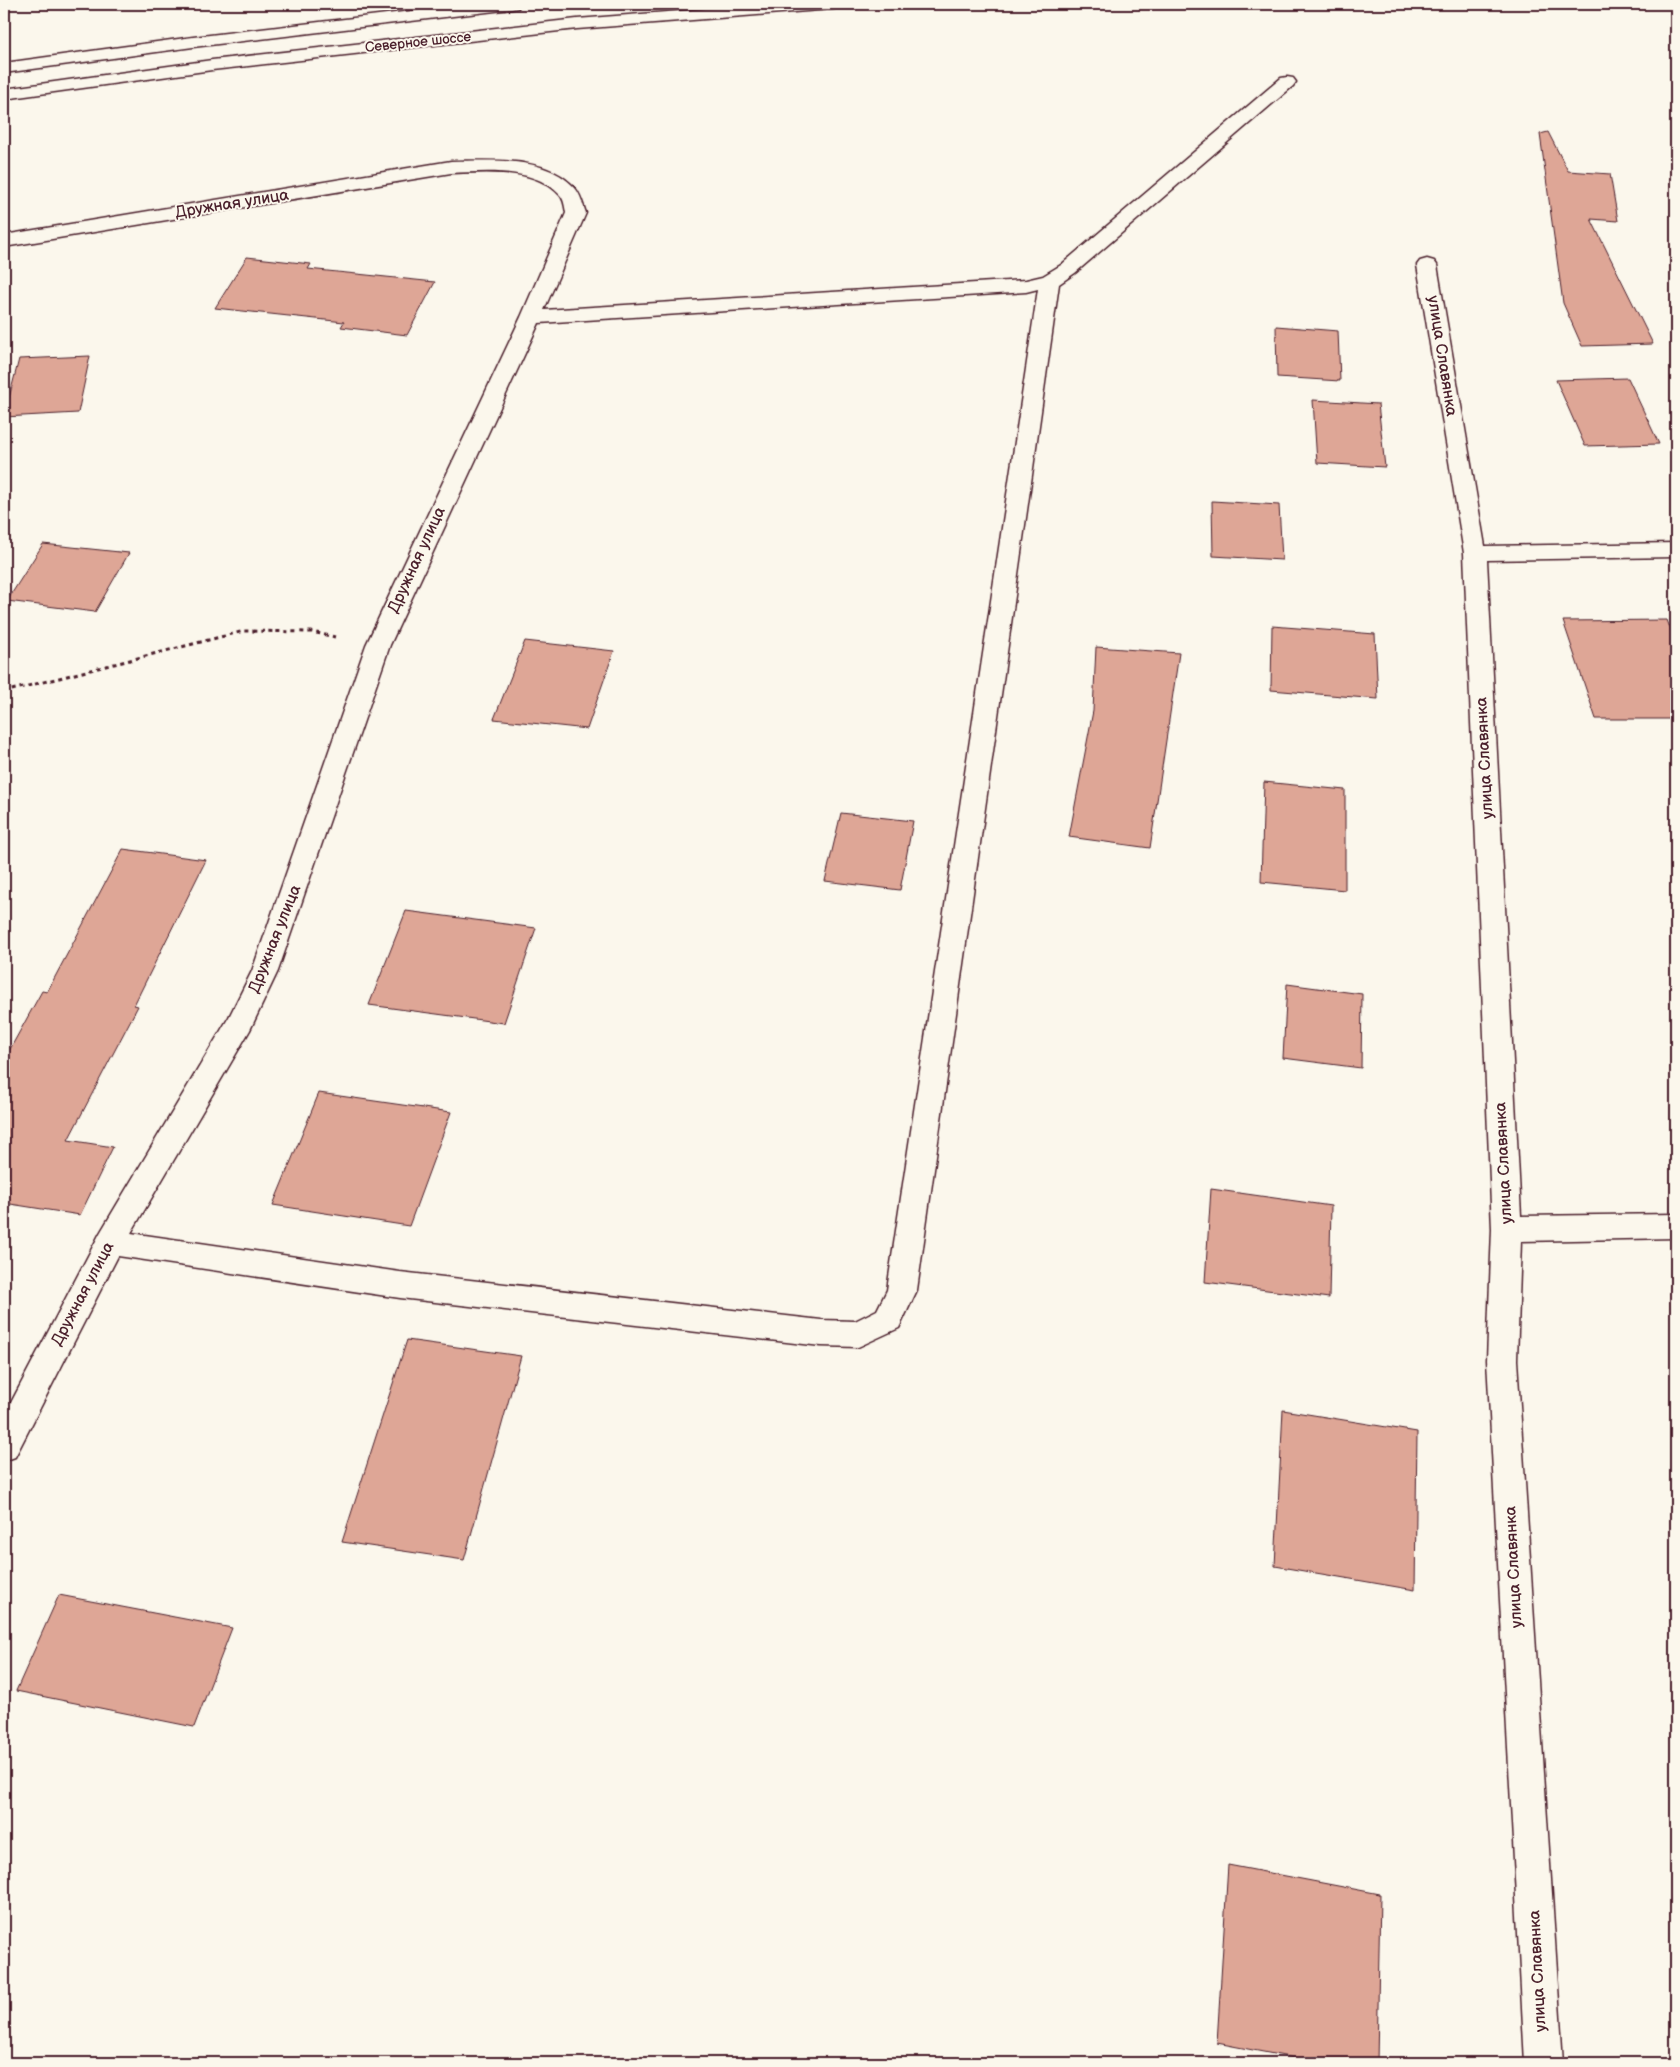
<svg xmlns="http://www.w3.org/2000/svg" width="1680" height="2067" viewBox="0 0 1680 2067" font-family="'Balsamiq Sans',sans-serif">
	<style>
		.building { fill: #dea696; stroke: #4a1f2b }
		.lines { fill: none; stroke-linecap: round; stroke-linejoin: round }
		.minor-casing { stroke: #4a1f2b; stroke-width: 3 }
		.major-casing { stroke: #4a1f2b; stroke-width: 3 }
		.path { stroke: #4a1f2b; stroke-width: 3; stroke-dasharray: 4 4; stroke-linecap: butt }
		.minor { fill: #fbf7ec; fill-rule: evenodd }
		.major { fill: #fbf7ec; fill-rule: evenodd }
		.labels { text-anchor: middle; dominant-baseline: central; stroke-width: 4; stroke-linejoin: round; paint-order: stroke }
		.far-street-label { font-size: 14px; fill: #4a1f2b; stroke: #fbf7ec }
		.street-label { font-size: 16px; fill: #4a1f2b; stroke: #fbf7ec }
	</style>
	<rect width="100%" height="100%" fill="#fbf7ec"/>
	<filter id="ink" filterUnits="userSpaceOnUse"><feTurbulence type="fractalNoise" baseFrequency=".02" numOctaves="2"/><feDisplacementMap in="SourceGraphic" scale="10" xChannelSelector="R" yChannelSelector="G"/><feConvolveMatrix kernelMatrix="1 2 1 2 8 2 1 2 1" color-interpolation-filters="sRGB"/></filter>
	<g filter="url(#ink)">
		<path class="building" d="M1548 132 1568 171 1610 174 1618 221 1591 219 1653 344 1582 346 1563 303 1540 134Z
			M247 257 311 264 308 269 435 282 407 335 341 327 344 322 215 308Z
			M1276 326 1338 331 1340 381 1277 377Z
			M90 356 78 413 4 417 19 359Z
			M1628 378 1659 444 1585 446 1556 380Z
			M1313 400 1378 404 1385 467 1317 463Z
			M1212 501 1279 505 1282 560 1213 556Z
			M43 544 129 553 95 612 7 601Z
			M1667 620 1676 643V719H1596L1563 621Z
			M1272 626 1375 634 1378 699 1271 690Z
			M525 641 614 651 587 729 494 719Z
			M1096 647 1179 653 1150 848 1069 837 1093 711Z
			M1264 782 1345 790V890L1261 882Z
			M841 813 913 821 900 890 825 881Z
			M123 849 206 860 134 1005 138 1006 68 1140 113 1147 80 1215 4 1203V1060L42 991 47 992Z
			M406 911 536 928 504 1023 369 1005Z
			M1287 984 1362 994 1361 1068 1283 1058Z
			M319 1093 451 1112 409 1226 273 1205Z
			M1211 1189 1331 1206 1329 1298 1205 1282Z
			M407 1340 521 1356 464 1560 342 1542Z
			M1283 1410 1417 1432 1415 1590 1275 1566Z
			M59 1595 232 1628 194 1727 16 1691Z
			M1228 1865 1380 1894 1377 2063H1320L1217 2043Z"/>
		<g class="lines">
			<g class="minor-casing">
				<path id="minor" d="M1287 77 1293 78 1296 82 1293 86 1075 273 1059 284 917 1290 899 1328 858 1347 821 1346 400 1298 118 1256 15 1457 4 1461V1416L100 1233 229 1017 252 971 366 645 521 317 566 213C565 207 564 199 560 195 534 166 485 172 451 173L4 247V235L451 161C490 161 546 155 575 188 581 195 583 205 586 213L544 310 1026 280 1043 276 1061 265 1281 78ZM1038 289 887 1290 877 1310 855 1321 821 1320 400 1272 131 1233 250 1030 278 971 390 645 539 323 1026 292Z
					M1427 259 1434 261 1437 265 1485 546 1676 543V557L1487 560 1521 1216 1676 1214V1238L1521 1241 1517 1360 1563 2063H1525L1487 1360 1492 1229 1464 553 1417 265 1420 261Z"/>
			</g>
			<g class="major-casing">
				<path id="major" d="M471 4H520L518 8 512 9 193 47 4 73V63L193 37Z
					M771 4H841L839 8 833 9 577 29 212 70 4 99V89L212 60 577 19Z"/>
			</g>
			<path class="path" d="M4 692 244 631 312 632 335 637"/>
			<use href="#minor" class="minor"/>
			<use href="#major" class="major"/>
		</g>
	</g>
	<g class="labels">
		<g class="far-street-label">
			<text transform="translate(418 42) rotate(-6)">Северное шоссе</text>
		</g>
		<g class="street-label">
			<text transform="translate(232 204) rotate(-9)">Дружная улица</text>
			<text transform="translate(1442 356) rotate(81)">улица Славянка</text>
			<text transform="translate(417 560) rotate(-65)">Дружная улица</text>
			<text transform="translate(1485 758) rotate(-93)">улица Славянка</text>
			<text transform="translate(275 939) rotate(-68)">Дружная улица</text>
			<text transform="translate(1504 1163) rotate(-93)">улица Славянка</text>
			<text transform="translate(83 1294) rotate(-62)">Дружная улица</text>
			<text transform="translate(1514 1567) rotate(-93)">улица Славянка</text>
			<text transform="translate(1538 1971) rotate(-93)">улица Славянка</text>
		</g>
	</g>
	<rect width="1680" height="2067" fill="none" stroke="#fbf7ec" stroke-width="20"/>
	<rect x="10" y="10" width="1660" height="2047" fill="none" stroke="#4a1f2b" stroke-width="2" filter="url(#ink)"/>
</svg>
